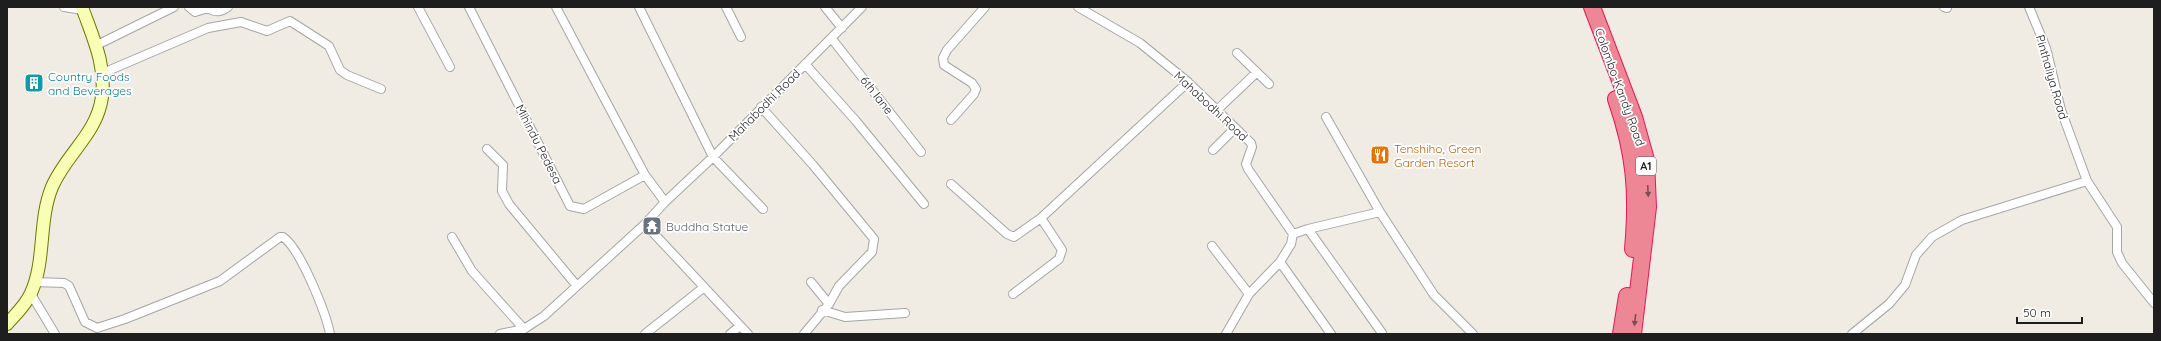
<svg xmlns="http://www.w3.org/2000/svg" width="2161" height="341" viewBox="0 0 2161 341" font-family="Quicksand,sans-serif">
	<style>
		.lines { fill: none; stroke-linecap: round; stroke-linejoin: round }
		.street-casing { stroke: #a5a5a5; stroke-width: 10 }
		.secondary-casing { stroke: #697b00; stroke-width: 14 }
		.highway-casing { stroke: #e71757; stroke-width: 18 }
		.street { stroke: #fff; stroke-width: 8 }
		.secondary { stroke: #f8feb4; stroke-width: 12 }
		.highway { stroke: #ed8695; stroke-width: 16 }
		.oneway { fill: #7b4d54 }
		.labels { text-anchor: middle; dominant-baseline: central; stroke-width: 3.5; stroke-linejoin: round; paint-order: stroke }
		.shield { fill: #fff; stroke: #626262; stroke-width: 1 }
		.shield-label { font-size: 11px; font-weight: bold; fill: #1e1e1e }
		.culture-label { font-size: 12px; fill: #0d838f; stroke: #fff; text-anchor: start }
		.street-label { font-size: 12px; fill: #1e1e1e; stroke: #fff }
		.food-label { font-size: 12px; fill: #c56008; stroke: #fff; text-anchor: start }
		.worship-label { font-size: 12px; fill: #5b616d; stroke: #fff; text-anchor: start }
	</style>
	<rect width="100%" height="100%" fill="#f0ece4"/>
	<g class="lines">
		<g class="street-casing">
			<path id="street" d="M64 7 83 10
				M189 7 195 12 208 8C216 13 221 12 228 7
				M418 7 450 67
				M469 7 570 206 584 209 645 175
				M556 7 645 175 665 202 645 224 748 334
				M639 7 713 157 763 209
				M726 7 741 37
				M825 7 842 28
				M1078 7 1140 43 1188 82 1251 143 1252 147 1246 164 1248 169 1293 234 1308 229 1380 212 1434 295 1473 334
				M1944 7 1947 8
				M2029 7 2046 48 2061 110 2087 181 2117 227V252L2122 263 2154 303
				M832 39 921 152
				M97 45 174 7
				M1237 53 1269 84
				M805 64 856 121 924 204
				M103 73 208 28 241 22 267 31 290 21 329 46 340 70 347 75 381 89
				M761 107 813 165 874 239 872 252 839 286 829 304 804 334
				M1217 110 1257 72
				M1326 117 1380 212
				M951 120 974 94 976 89 972 83 944 65 943 58 947 50 985 7
				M487 149 503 165 502 191 509 204 577 286
				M1213 150 1235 128
				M951 184 1007 234 1014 237 1041 218 1062 250 1059 259 1013 294
				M665 202 713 157 862 7
				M1041 218 1188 82
				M1308 229 1382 333
				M1293 234 1291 244 1280 262 1331 334
				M452 237 472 271 524 329
				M1212 246 1249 294
				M35 282 64 283 69 286 85 322 97 328 125 319 220 281 280 237H283C300 248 326 313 330 334
				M811 282 829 304
				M31 294 55 334
				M822 310 845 317 905 313
				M500 334 524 329 544 316 645 224
				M645 334 703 288
				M730 334 740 326
				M1226 334 1249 294 1280 262
				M1852 334 1889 304 1905 285 1916 255 1932 237 1962 220 2087 181"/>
		</g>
		<g class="secondary-casing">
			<path id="secondary" d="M7 324C15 315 26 305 31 293 46 260 38 221 52 187 66 154 97 134 102 97 106 64 93 38 82 7"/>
		</g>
		<g class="highway-casing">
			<path id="highway" d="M1592 7 1634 117 1646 160 1648 207 1633 334
				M1616 99C1635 154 1638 192 1633 249
				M1621 334 1627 296"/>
		</g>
		<use href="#street" class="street"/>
		<use href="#secondary" class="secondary"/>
		<use href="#highway" class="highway"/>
	</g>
	<defs><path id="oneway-solid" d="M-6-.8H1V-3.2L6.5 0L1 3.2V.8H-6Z"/></defs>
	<g class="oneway">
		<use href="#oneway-solid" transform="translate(1648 191) rotate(87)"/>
		<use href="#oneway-solid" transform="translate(1635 320) rotate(97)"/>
	</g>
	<defs>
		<g id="building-square" transform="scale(1)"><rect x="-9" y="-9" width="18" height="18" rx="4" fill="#0f9aa8" stroke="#fff"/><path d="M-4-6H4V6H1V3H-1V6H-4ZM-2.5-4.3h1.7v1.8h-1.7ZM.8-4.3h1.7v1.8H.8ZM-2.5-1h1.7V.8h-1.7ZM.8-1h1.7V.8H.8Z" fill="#fff"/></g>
		<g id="restaurant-square" transform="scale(1)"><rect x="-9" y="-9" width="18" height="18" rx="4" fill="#e8710a" stroke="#fff"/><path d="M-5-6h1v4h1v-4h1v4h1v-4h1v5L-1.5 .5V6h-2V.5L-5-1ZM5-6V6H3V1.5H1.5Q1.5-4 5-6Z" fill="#fff"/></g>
		<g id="temple-square" transform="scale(1)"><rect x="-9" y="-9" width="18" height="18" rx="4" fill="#6b7280" stroke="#fff"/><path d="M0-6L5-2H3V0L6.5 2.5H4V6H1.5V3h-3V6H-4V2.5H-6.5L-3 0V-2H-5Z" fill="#fff"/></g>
	</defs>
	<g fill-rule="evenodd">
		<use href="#building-square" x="34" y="83"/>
		<use href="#restaurant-square" x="1380" y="155"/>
		<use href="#temple-square" x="652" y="226"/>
	</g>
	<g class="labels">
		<rect class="shield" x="1636" y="157" width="20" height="18" rx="3"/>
		<g class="shield-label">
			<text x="1646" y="166">A1</text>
		</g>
		<g class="culture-label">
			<text x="48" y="76">Country Foods<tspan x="48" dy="14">and Beverages</tspan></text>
		</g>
		<g class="street-label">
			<text transform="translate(2052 77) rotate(74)">Pinthaliya Road</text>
			<text transform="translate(1620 87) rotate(70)">Colombo-Kandy Road</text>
			<text transform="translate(877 95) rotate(52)">6th lane</text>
			<text transform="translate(764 105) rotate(-45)">Mahabodhi Road</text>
			<text transform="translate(1211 106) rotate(43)">Mahabodhi Road</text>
			<text transform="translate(539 144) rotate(63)">Mihindu Pedesa</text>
		</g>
		<g class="food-label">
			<text x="1394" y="148">Tenshiho, Green<tspan x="1394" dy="14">Garden Resort</tspan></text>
		</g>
		<g class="worship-label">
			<text x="666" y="226">Buddha Statue</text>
		</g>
	</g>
	<rect width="2161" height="341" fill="none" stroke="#1e1e1e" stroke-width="16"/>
	<path d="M2017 317v6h65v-6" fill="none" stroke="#1e1e1e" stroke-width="2"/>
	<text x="2023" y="317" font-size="12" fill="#1e1e1e" stroke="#ffffff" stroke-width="3" paint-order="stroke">50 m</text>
</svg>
